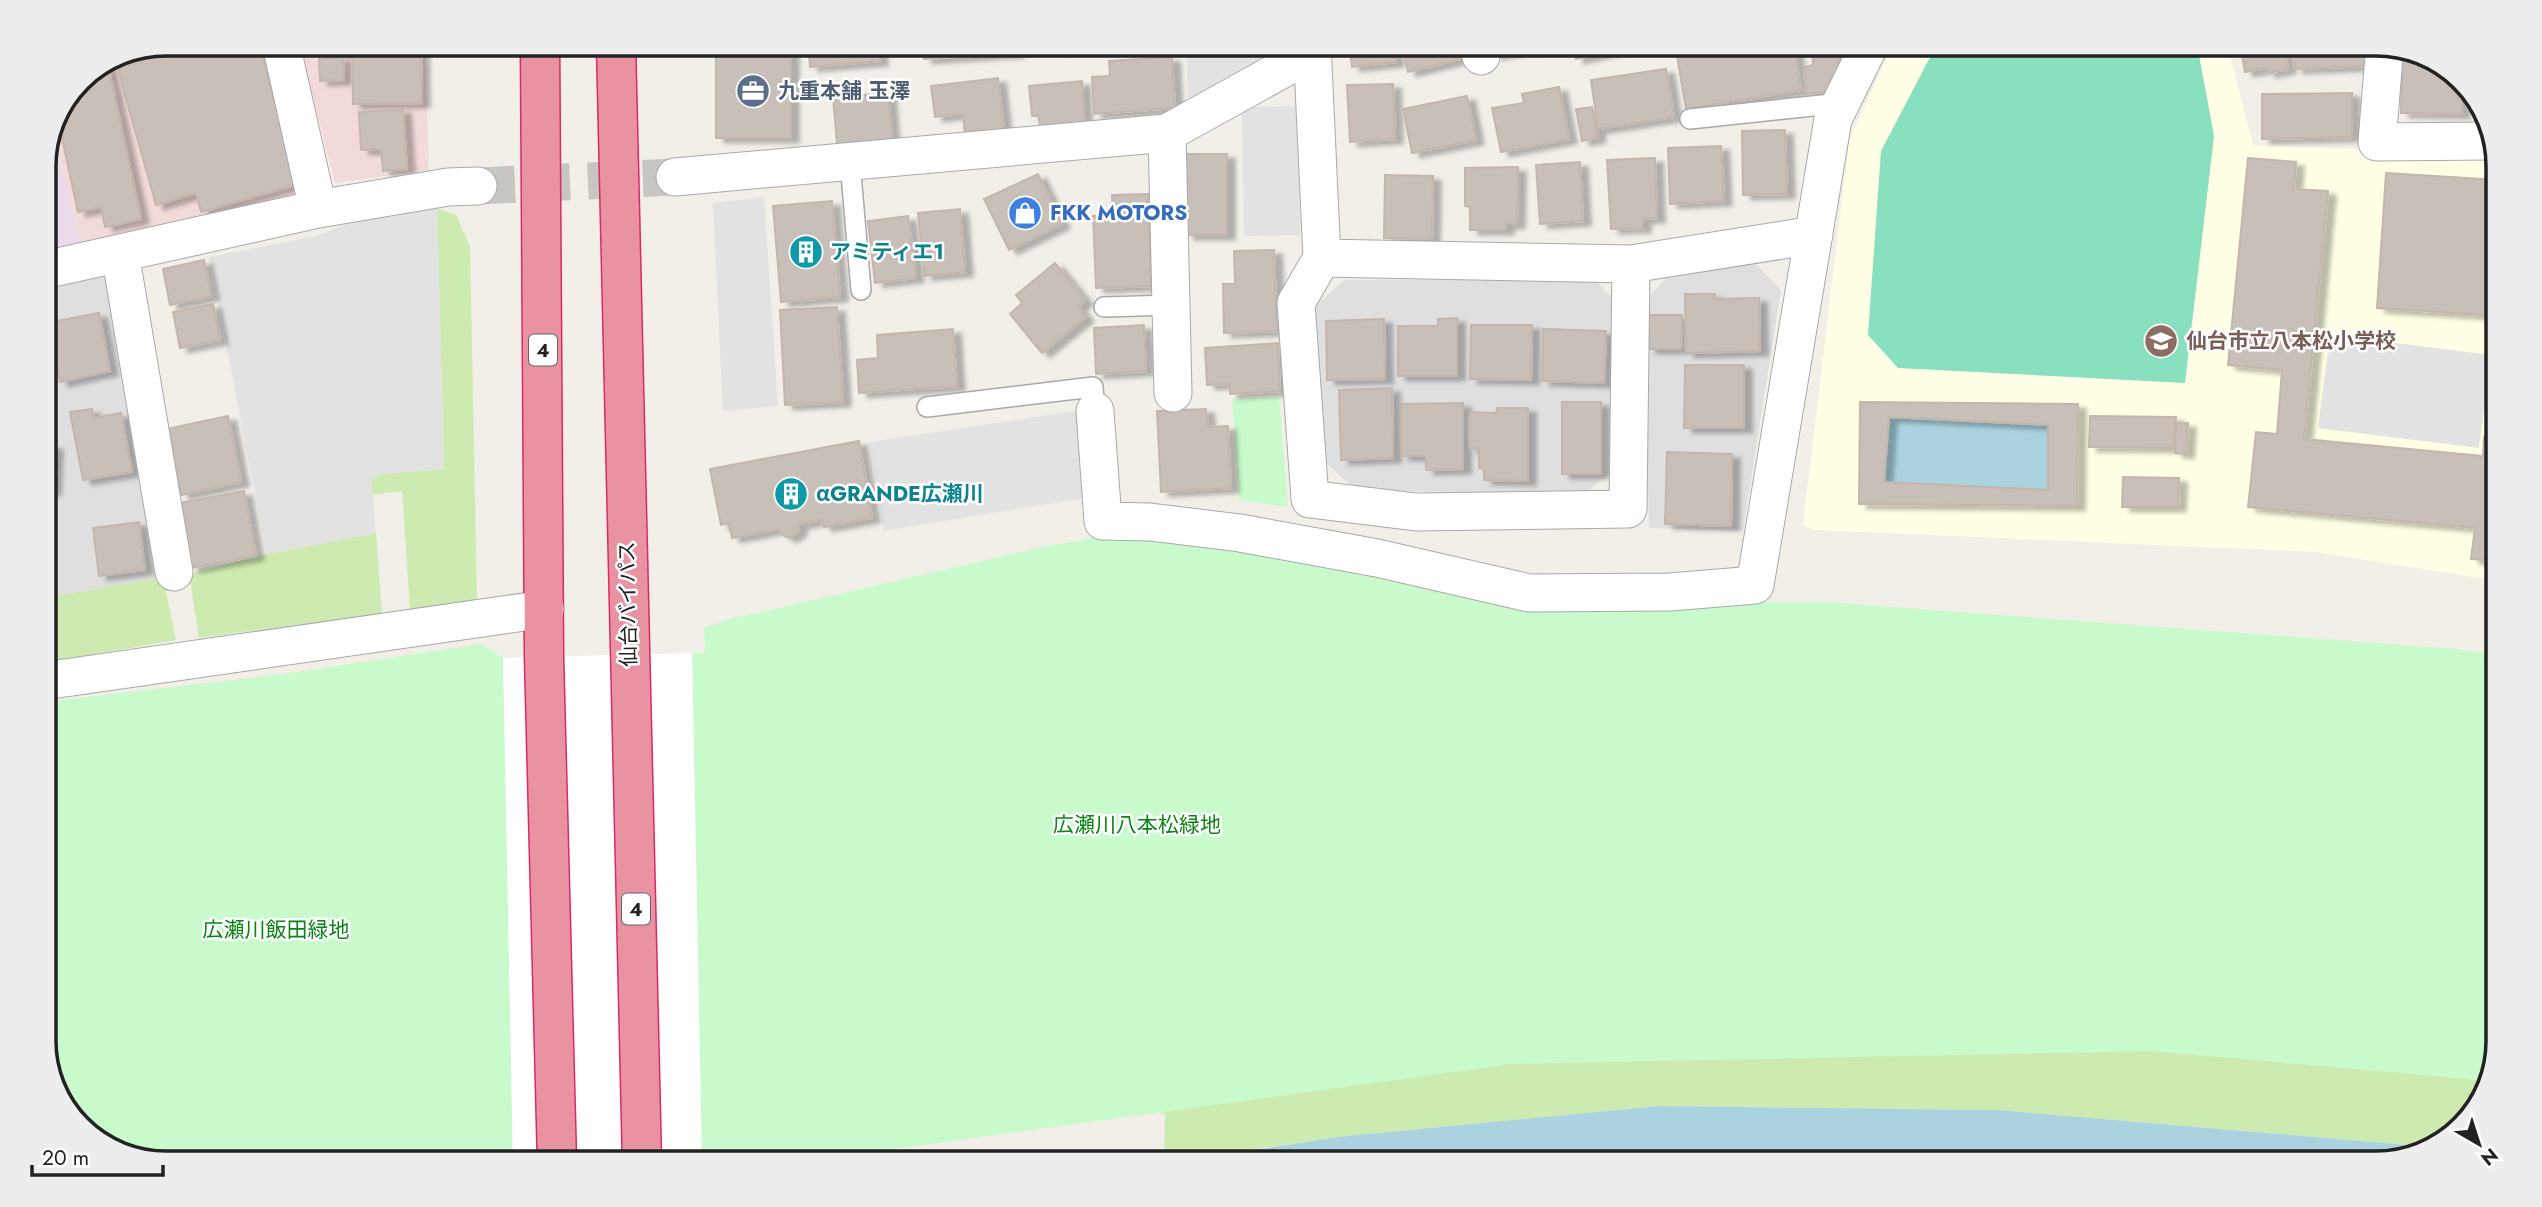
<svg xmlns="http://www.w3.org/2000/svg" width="2542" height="1207" viewBox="0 0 2542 1207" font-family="Jost,'Noto Sans JP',sans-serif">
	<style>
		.residential { fill: #e0dfdf }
		.commercial { fill: #f2dad9 }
		.industrial { fill: #ebdbe8 }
		.education { fill: #ffffe5 }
		.grass { fill: #cdebb0 }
		.park { fill: #c8facc }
		.pitch { fill: #88e0be }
		.parking { fill: #e2e2e2 }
		.water { fill: #aad3df }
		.pier { fill: #fff }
		.building { fill: #c7bfb8; stroke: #c4b6ab; stroke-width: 2; fill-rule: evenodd; filter: url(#shadow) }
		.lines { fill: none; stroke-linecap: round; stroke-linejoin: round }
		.street-tunnel { stroke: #c8c6c1; stroke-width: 37; stroke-dasharray: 37 18; stroke-linecap: butt }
		.lane-casing { stroke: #a9a9a9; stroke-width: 22 }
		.street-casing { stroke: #a9a9a9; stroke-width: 39 }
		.highway-casing { stroke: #dc2a67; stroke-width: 41 }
		.lane { stroke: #fff; stroke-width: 19 }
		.street { stroke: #fff; stroke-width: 37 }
		.highway { stroke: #e892a2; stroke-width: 38 }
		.labels { text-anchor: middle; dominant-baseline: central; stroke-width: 5; stroke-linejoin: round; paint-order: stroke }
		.shield { fill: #fff; stroke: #646464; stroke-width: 2 }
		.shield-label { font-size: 19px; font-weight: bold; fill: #222 }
		.service-label { font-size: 21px; font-weight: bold; fill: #4e5e75; stroke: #fff; text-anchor: start }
		.shop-label { font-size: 21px; font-weight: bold; fill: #366cbe; stroke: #fff; text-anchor: start }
		.culture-label { font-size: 21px; font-weight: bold; fill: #0d838f; stroke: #fff; text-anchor: start }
		.education-label { font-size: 21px; font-weight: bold; fill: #785e54; stroke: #fff; text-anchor: start }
		.street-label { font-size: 21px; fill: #222; stroke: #fff }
		.park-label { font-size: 21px; fill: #0c8416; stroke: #fff }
		.rim { fill: none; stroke: #222; stroke-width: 3.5 }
	</style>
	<defs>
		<filter id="shadow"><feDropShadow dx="8" dy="4.5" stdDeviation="2" flood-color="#0004"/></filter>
	</defs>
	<rect width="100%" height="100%" fill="#f2efe9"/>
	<path class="residential" d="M1752 260 1781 290 1743 531 1649 528 1644 302 1667 277Z
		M95 272 110 281 163 577 44 598V283Z
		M1594 279 1619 305 1611 472 1586 493 1386 491 1349 484 1317 454 1312 309 1344 280Z"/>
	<path class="commercial" d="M166 44H271L305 194 82 244 54 135 80 79 119 53Z
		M299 44H425L429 170 335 183Z"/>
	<path class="industrial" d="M54 135 82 244 44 253V158Z"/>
	<path class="education" d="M1893 44H2227L2253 145 2497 155 2498 581 2317 552 1815 530 1803 525 1849 141Z"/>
	<path class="grass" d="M437 208 456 215 470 246 477 600 410 610 402 491 372 495 370 479 382 474 444 469Z
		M376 533 382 613 199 638 189 574 267 554Z
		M163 577 176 640 44 663V598Z
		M1789 828 2498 1042 2489 1088 2444 1143 2431 1147 1998 1110 1659 1106 1337 1137 1164 1163 1165 1114 1160 1113Z"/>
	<path class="park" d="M1279 397 1288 507 1239 500 1232 399Z
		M1122 534 1677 603 1824 602 2457 649 2498 656V1041L2490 1081 2152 1051 1512 1064 792 1163H702L692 653H705L704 628 730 619 1047 546Z
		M481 644 503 658 513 1163H166L119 1154 64 1109 44 1050V702L283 674Z"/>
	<path class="pitch" d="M1937 44H2197L2214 136 2185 383 1898 368 1868 335 1881 151Z"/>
	<path class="parking" d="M1186 44H1284L1285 46 1188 99Z
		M1298 106 1300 235 1244 236 1242 107Z
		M764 197 778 406 723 411 713 203Z
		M424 205 437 208 444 469 382 474 371 479 376 533 267 554 209 257 317 236 368 215Z
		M2330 335 2491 355 2479 448 2318 428Z
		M1082 410 1091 497 884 531 870 442Z"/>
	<path class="water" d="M1889 417 2048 425V490L1884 482Z
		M1659 1106 1998 1110 2431 1147 2377 1163H1173L1337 1137Z"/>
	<path class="pier" d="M692 653 702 1163H513L503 658Z"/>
	<path class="building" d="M166 44H259L298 184 201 212 196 193 156 205 114 56 119 53Z
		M317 44H344V53L316 52Z
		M352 44H421L422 103 353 104Z
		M716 44H791V138H716Z
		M808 44H878L880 61 810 67Z
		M923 44H1016V53L924 59Z
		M1056 44H1170V45L1056 48Z
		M1349 44H1394L1396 62 1352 67Z
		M1417 44H1457L1460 59 1408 72 1402 48Z
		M1491 44H1552L1494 55Z
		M1573 44H1641L1576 59Z
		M1675 44H1712V46L1775 44 1776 49 1794 46 1801 90 1686 109Z
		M1823 44H1845L1847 59 1838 60 1840 77 1832 78 1833 91 1806 94 1804 67 1813 65 1812 47 1823 46Z
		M2240 44H2284L2288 69 2268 73 2267 68 2245 72Z
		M2294 44H2369V66L2295 69Z
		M343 57 344 80 320 81 319 59Z
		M1172 57 1175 108 1094 114 1092 77 1110 76 1109 61Z
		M2402 59H2431L2462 85V114L2401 113Z
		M107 61 141 219 105 227 101 207 78 212 59 124 80 79Z
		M1666 69 1674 117 1598 129 1591 80Z
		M998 78 1004 131 965 136 963 114 935 117 931 86Z
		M1082 81 1085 129 1040 133 1039 116H1032L1029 86Z
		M1393 84 1395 139 1350 142 1347 85Z
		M1559 87 1569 139 1501 152 1492 108 1524 103 1522 94Z
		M888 93 892 140 837 144 833 97Z
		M2352 93V137L2262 139V94Z
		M1467 96 1476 140 1412 153 1403 109Z
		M1592 107 1598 138 1582 141 1576 109Z
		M403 109 407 169 383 171 381 149 361 150 359 112Z
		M1785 130 1787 194 1743 195 1742 131Z
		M1721 146 1724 201 1670 204 1668 148Z
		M1186 154H1227V235H1186Z
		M1655 158 1657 218 1643 219V228L1611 229 1607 160Z
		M2248 158 2296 162 2294 189 2328 191 2304 439 2483 456 2484 437 2498 439V561L2471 559 2475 528 2248 507 2256 432 2277 434 2282 370 2228 365Z
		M1580 162 1583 221 1540 224 1536 165Z
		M1518 167 1517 224H1506V230H1470V207L1465 206V168Z
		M2386 173 2498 180V316L2377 308Z
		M1038 174 1062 224 1009 250 984 199Z
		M1385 175 1433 176 1432 239 1384 238Z
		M1148 194 1151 286 1096 288 1093 216 1113 215 1112 195Z
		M832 201 840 297 781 302 773 206Z
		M960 209 965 272 924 276 918 213Z
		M908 216 916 278 875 283 868 221Z
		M1274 250 1277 331 1224 333 1223 284H1235L1234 251Z
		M204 260 211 296 170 305 163 269Z
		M1055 263 1085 300 1078 307 1086 317 1042 353 1010 314 1022 303 1016 295Z
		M1685 294H1715L1714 299 1759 298 1760 351 1686 353Z
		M213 304 220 340 180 348 173 312Z
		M837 307 843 402 785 405 780 310Z
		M99 313 110 371 60 382 47 323Z
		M1649 315H1682L1681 349H1648Z
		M1457 318V376H1398V326H1438V319Z
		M1384 319 1385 379 1327 380 1326 321Z
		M1144 325 1146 371 1096 374 1094 328Z
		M1471 325H1532L1531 380 1470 379Z
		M953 329 957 386 859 393 857 360 878 358 877 335Z
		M1543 329 1606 331 1604 383 1542 381Z
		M1278 343 1280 391 1230 394V384L1207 385 1205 348Z
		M1685 365H1744V428H1684Z
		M1392 388 1393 458 1341 460 1339 390Z
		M1562 402H1601V474H1562Z
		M1860 402 2078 404 2077 506 1859 504ZM1889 417 2048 425V490L1884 482Z
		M1463 403V469L1426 470V456H1401V404Z
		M1497 408H1528V481L1484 480V469L1479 468V448L1469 449 1470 412 1496 413Z
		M92 409 93 418 121 413 132 472 83 480 70 412Z
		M1206 409 1208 427 1228 426 1231 488 1161 492 1157 411Z
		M228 416 241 482 181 495 167 429Z
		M2090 416 2176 417 2173 448 2089 447Z
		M2176 423H2188L2186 454 2175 453Z
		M859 441 872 518 824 527 822 520 799 524V531L789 538 783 535 779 529 732 538 729 523 721 525 710 469Z
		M44 445H55L53 491H44Z
		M1667 452 1732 454 1731 526 1665 524Z
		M2123 477 2179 478 2178 507H2122Z
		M244 491 256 556 191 568 179 503Z
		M139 522 145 570 99 576 93 528Z"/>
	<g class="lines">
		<path class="street-tunnel" d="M478 186 675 177"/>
		<g class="lane-casing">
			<path id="lane" d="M1690 119 1841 103
				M850 162 861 290
				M1104 307 1172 305
				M927 407 1093 387 1095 411"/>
		</g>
		<g class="street-casing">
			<path id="street" d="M281 44 318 209
				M1312 44 1322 258 1296 303 1310 499 1416 512 1628 509 1631 264 1814 235
				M1478 44 1481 56
				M2385 45 2377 142 2492 141
				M1167 133 1173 393
				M675 177 1167 133 1313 52
				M120 253 174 572
				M1322 258 1631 264
				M44 270 318 209 448 187 478 186
				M1095 411 1103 521 1150 522 1240 533 1377 558 1529 593 1670 592 1755 585 1833 119 1870 44
				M44 681 545 609"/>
		</g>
		<g class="highway-casing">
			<path id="highway" d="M540 44 544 656 557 1163
				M616 44 642 1163"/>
		</g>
		<use href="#lane" class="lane"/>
		<use href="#street" class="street"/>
		<use href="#highway" class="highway"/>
	</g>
	<defs>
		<g id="office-disc" transform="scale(1.75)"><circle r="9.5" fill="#5c6f8a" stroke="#fff"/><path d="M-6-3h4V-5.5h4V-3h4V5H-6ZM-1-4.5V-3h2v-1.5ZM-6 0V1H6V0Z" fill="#fff"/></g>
		<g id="shop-disc" transform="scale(1.75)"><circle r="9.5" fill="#3f7fe0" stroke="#fff"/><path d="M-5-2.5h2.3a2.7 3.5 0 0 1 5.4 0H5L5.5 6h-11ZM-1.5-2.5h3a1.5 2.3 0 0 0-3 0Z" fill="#fff"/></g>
		<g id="building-disc" transform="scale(1.75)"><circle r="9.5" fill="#0f9aa8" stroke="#fff"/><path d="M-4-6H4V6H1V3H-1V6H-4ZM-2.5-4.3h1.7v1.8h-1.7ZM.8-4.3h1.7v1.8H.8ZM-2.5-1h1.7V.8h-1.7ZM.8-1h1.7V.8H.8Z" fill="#fff"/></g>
		<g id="school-disc" transform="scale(1.75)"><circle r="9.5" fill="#8d6e63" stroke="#fff"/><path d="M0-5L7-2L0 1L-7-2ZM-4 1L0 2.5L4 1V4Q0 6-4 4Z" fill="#fff"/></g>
	</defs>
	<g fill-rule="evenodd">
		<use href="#office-disc" x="753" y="91"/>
		<use href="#shop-disc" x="1025" y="213"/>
		<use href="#building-disc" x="806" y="252"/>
		<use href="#school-disc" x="2161" y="341"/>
		<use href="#building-disc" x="791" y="494"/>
	</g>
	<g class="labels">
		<g class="shield">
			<rect x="529" y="334.5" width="28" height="31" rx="5"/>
			<rect x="622" y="893.5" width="28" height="31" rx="5"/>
		</g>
		<g class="shield-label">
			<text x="543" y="350">4</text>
			<text x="636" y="909">4</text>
		</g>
		<g class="service-label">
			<text x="778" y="91">九重本舗 玉澤</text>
		</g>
		<g class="shop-label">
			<text x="1050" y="213">FKK MOTORS</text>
		</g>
		<g class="culture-label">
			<text x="830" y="252">アミティエ1</text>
			<text x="816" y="494">αGRANDE広瀬川</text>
		</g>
		<g class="education-label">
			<text x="2186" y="341">仙台市立八本松小学校</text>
		</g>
		<g class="street-label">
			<text transform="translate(628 604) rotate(-91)">仙台バイパス</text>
		</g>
		<g class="park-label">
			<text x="1137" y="825">広瀬川八本松緑地</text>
			<text x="276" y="930">広瀬川飯田緑地</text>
		</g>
	</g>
	<path d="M0 0H2542V1207H0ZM166 56H2376A110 110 0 0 1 2486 166V1041A110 110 0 0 1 2376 1151H166A110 110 0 0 1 56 1041V166A110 110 0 0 1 166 56Z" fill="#ededed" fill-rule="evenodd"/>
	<path class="rim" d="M166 56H2376A110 110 0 0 1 2486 166V1041A110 110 0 0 1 2376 1151H166A110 110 0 0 1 56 1041V166A110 110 0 0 1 166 56Z"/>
	<g transform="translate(2479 1144) rotate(141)" stroke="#ffffff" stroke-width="5" paint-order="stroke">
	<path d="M0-5L12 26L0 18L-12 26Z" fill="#222222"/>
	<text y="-10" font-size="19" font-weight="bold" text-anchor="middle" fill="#222222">N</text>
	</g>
	<path d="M32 1165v10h131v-10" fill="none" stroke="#222222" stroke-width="3.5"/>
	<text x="42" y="1165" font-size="21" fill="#222222" stroke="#ffffff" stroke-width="5" paint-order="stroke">20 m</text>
</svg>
